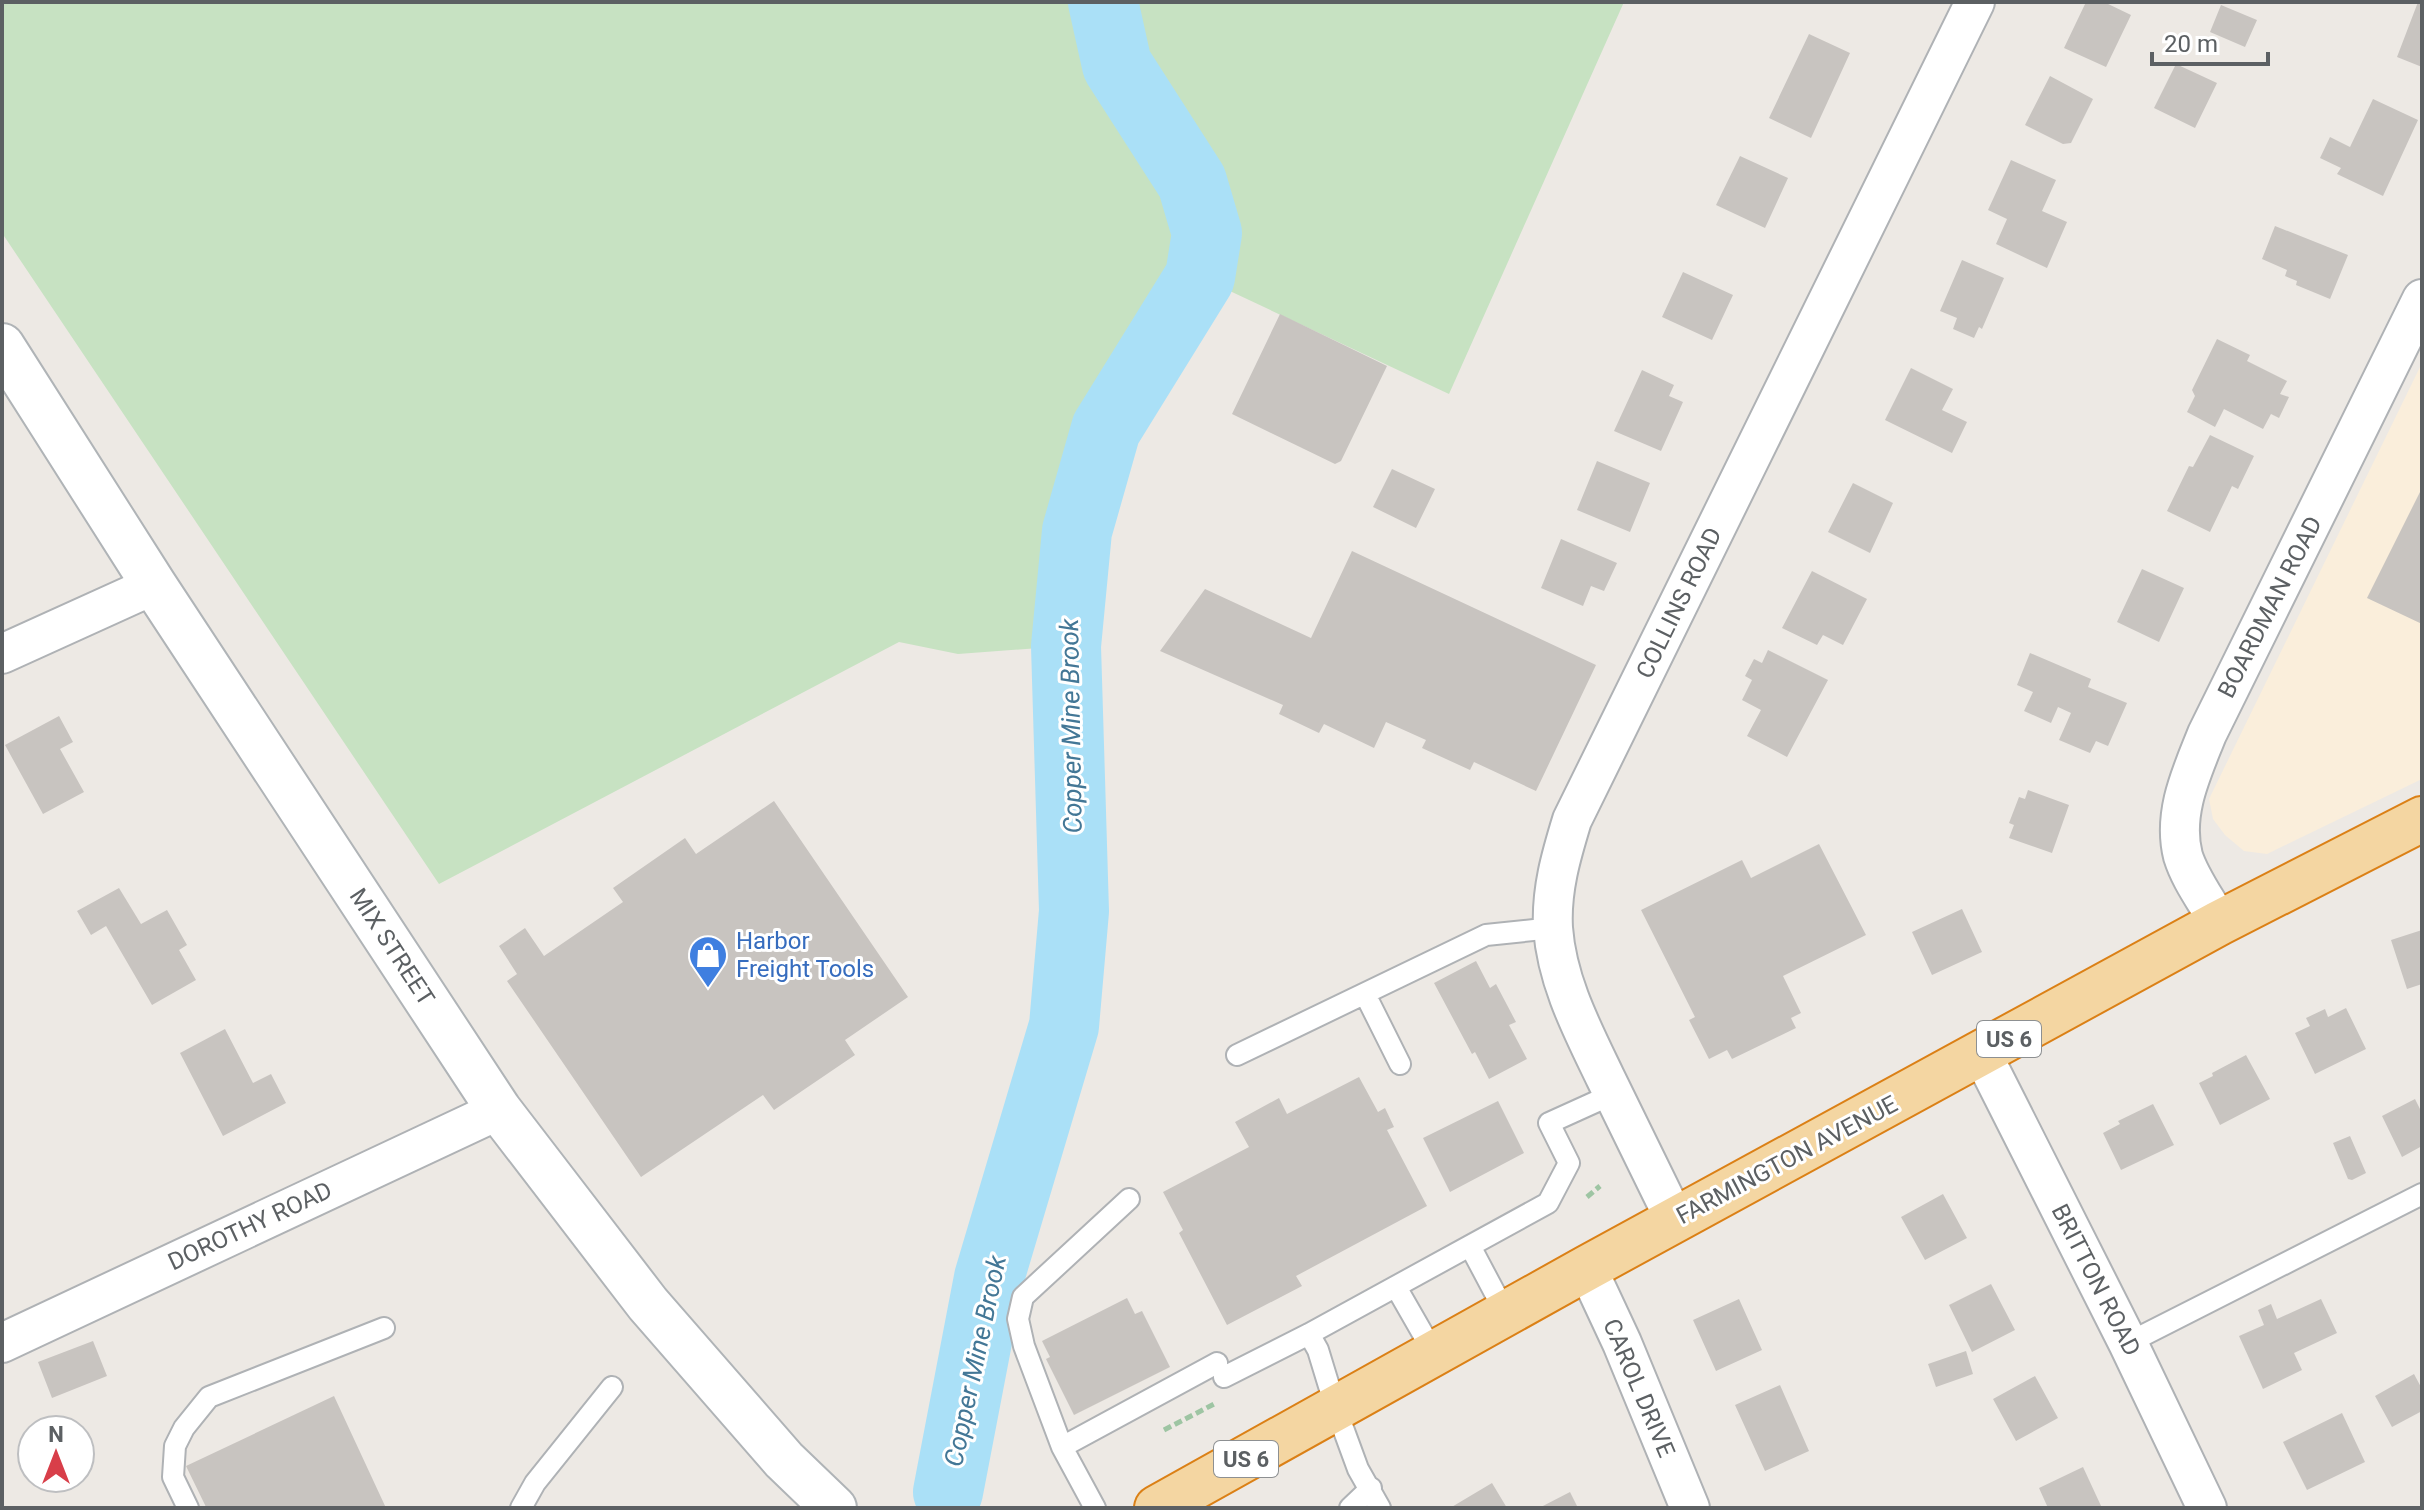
<svg xmlns="http://www.w3.org/2000/svg" width="2424" height="1510" viewBox="0 0 2424 1510" font-family="Roboto,sans-serif">
	<style>
		.commercial { fill: #faeedb }
		.green { fill: #c7e2c2 }
		.lines { fill: none; stroke-linecap: round; stroke-linejoin: round }
		.river { stroke: #aae0f7; stroke-width: 70 }
		.building { fill: #c8c4c0 }
		.service-casing { stroke: #afb2b5; stroke-width: 24 }
		.minor-casing { stroke: #afb2b5; stroke-width: 42 }
		.secondary-casing { stroke: #b0b4b7; stroke-width: 48 }
		.trunk-casing { stroke: #db8016; stroke-width: 48 }
		.path { stroke: #9ec5a3; stroke-width: 5; stroke-dasharray: 8 4; stroke-linecap: butt }
		.service { stroke: #fff; stroke-width: 20 }
		.minor { stroke: #fff; stroke-width: 38 }
		.secondary { stroke: #fff; stroke-width: 44 }
		.trunk { stroke: #f4d6a2; stroke-width: 44 }
		.labels { text-anchor: middle; dominant-baseline: central; stroke-width: 6; stroke-linejoin: round; paint-order: stroke }
		.shield { fill: #fff; stroke: #8d9092; stroke-width: 2 }
		.shield-label { font-size: 22px; font-weight: bold; fill: #5c6063 }
		.street-label { font-size: 24px; fill: #5c6063; stroke: #fff }
		.shop-label { font-size: 24px; fill: #366cbe; stroke: #fff; text-anchor: start }
		.water-label { font-size: 26px; font-style: italic; fill: #437796; stroke: #fff }
	</style>
	<rect width="100%" height="100%" fill="#ede9e4"/>
	<path class="commercial" d="M2422 363V779L2267 854 2244 851 2225 835 2213 819 2209 799Z"/>
	<path class="green" d="M2 2H1624L1449 394 1200 277 1106 429 1077 531 1066 646 958 654 899 642 439 884 2 233Z"/>
	<g class="lines">
		<path class="river" d="M948 1492 989 1278 1064 1026 1074 911 1066 646 1077 531 1106 429 1200 277 1207 233 1192 182 1117 65 1103 2"/>
	</g>
	<path class="building" d="M2086 2H2104L2131 15 2106 67 2064 48Z
		M2418 2H2422V67L2397 57Z
		M2221 5 2257 20 2245 47 2210 32Z
		M1809 34 1850 53 1811 138 1769 118Z
		M2176 64 2217 83 2195 128 2154 108Z
		M2050 76 2093 99 2071 143 2063 144 2025 125Z
		M2373 99 2418 120 2383 196 2337 174 2341 168 2320 158 2330 137 2350 147Z
		M1740 156 1788 178 1765 228 1716 205Z
		M2011 160 2056 180 2042 211 2067 222 2047 268 1996 244 2007 219 1988 210Z
		M2275 226 2348 255 2330 299 2296 285 2297 281 2285 276 2287 270 2262 259Z
		M1962 260 2004 278 1982 329 1979 327 1974 338 1953 329 1957 318 1940 311Z
		M1683 272 1733 295 1712 340 1662 317Z
		M1280 314 1387 366 1341 461 1335 464 1232 414Z
		M2217 339 2250 355 2247 361 2287 381 2280 394 2289 397 2279 418 2271 414 2263 429 2224 409 2215 427 2187 412 2195 396 2192 390Z
		M1911 368 1953 389 1942 410 1967 422 1952 453 1885 420Z
		M1642 370 1674 385 1669 396 1683 402 1661 451 1614 431Z
		M2210 435 2254 456 2238 489 2232 486 2210 532 2167 511 2189 466 2193 467Z
		M1597 461 1650 483 1630 532 1577 510Z
		M1392 469 1435 489 1416 528 1373 507Z
		M1853 483 1893 503 1870 553 1828 532Z
		M2422 488V624L2367 598Z
		M1561 539 1617 563 1604 591 1591 586 1583 606 1541 588Z
		M1352 551 1596 665 1536 791 1474 762 1470 770 1422 748 1426 740 1386 722 1374 748 1324 724 1319 733 1279 714 1283 705 1160 651 1205 589 1311 638Z
		M2142 569 2184 588 2159 642 2117 622Z
		M1812 571 1867 599 1843 645 1823 635 1817 645 1782 628Z
		M1768 650 1828 680 1787 757 1747 736 1761 710 1742 700 1752 680 1745 676 1754 659 1762 663Z
		M2030 653 2091 679 2088 687 2127 703 2108 746 2096 741 2090 753 2059 740 2071 713 2058 707 2051 723 2024 711 2033 692 2017 685Z
		M59 716 73 742 60 749 84 792 43 814 5 745Z
		M2028 790 2069 805 2052 853 2009 838 2014 825 2009 823 2019 797 2025 799Z
		M774 801 908 997 845 1040 855 1055 774 1110 763 1095 641 1177 507 981 517 974 499 946 525 928 544 956 623 902 613 888 685 838 696 854Z
		M1819 844 1866 935 1783 976 1801 1013 1791 1018 1796 1028 1732 1059 1727 1050 1709 1059 1689 1020 1695 1017 1641 910 1742 860 1751 878Z
		M119 888 141 924 167 910 187 945 179 950 196 980 152 1005 106 926 91 935 77 911Z
		M1962 909 1982 952 1932 975 1912 932Z
		M2422 930V984L2407 989 2391 940Z
		M1476 961 1490 988 1496 984 1516 1022 1509 1025 1527 1059 1489 1079 1475 1052 1472 1054 1434 983Z
		M2346 1008 2366 1049 2315 1074 2295 1033 2310 1026 2306 1018 2325 1009 2328 1017Z
		M225 1029 253 1083 271 1074 286 1103 223 1136 180 1053Z
		M2246 1055 2270 1099 2220 1125 2199 1083 2213 1076 2212 1073Z
		M1359 1077 1378 1112 1385 1108 1394 1127 1387 1130 1427 1206 1296 1276 1302 1286 1227 1325 1179 1233 1183 1230 1163 1192 1249 1147 1235 1122 1279 1098 1287 1114Z
		M2415 1099 2422 1113V1146L2402 1157 2382 1116Z
		M1498 1101 1524 1153 1450 1192 1423 1138Z
		M2153 1104 2174 1145 2121 1170 2103 1133 2120 1124 2118 1121Z
		M2350 1136 2366 1173 2352 1180 2348 1179 2333 1143Z
		M1943 1194 1967 1238 1925 1260 1901 1217Z
		M1991 1284 2015 1330 1972 1352 1949 1305Z
		M1127 1298 1135 1314 1142 1311 1170 1367 1074 1415 1046 1359 1050 1357 1042 1341Z
		M1739 1299 1762 1350 1716 1371 1693 1320Z
		M2321 1299 2337 1333 2294 1353 2302 1370 2263 1389 2239 1336 2264 1325 2258 1310 2271 1304 2277 1319Z
		M93 1341 107 1376 52 1398 38 1362Z
		M1966 1351 1973 1374 1936 1387 1928 1364Z
		M2414 1374 2422 1389V1411L2392 1427 2375 1396Z
		M2035 1376 2058 1418 2016 1441 1993 1399Z
		M1780 1385 1809 1451 1765 1471 1735 1405Z
		M334 1396 386 1508 206 1507 186 1466Z
		M2342 1413 2365 1462 2307 1490 2283 1442Z
		M2083 1467 2102 1508H2048L2039 1488Z
		M1492 1483 1507 1508H1450Z
		M1570 1492 1578 1508H1539Z"/>
	<g class="lines">
		<g class="service-casing">
			<path id="service" d="M1365 994 1400 1064
				M1237 1055 1486 935 1553 928
				M1470 1246 1506 1314
				M1396 1287 1435 1355
				M1309 1334 1318 1350 1336 1409 1358 1469 1380 1508
				M2128 1343 2422 1194
				M1224 1377 1309 1334 1548 1203 1569 1163 1549 1123 1613 1094
				M1062 1447 1217 1363
				M188 1508 173 1477 175 1446 184 1428 209 1397 384 1328
				M521 1508 535 1483 612 1387
				M1095 1508 1062 1447 1024 1346 1018 1319 1023 1297 1129 1199
				M1350 1508 1371 1488"/>
		</g>
		<g class="minor-casing">
			<path id="minor" d="M2 654 154 585
				M2219 923C2207 901 2190 879 2183 856 2172 813 2192 772 2207 734L2422 299
				M1982 1054 2128 1343 2207 1508
				M1675 1220C1652 1172 1628 1125 1605 1077 1582 1029 1557 982 1553 928 1551 890 1561 856 1572 820L1975 2
				M1587 1268 1622 1343 1690 1508
				M2 1343 499 1110"/>
		</g>
		<g class="secondary-casing">
			<path id="secondary" d="M2 346 154 585 499 1110 648 1304 784 1460 834 1508"/>
		</g>
		<g class="trunk-casing">
			<path id="trunk" d="M1157 1508 1587 1268 2219 923 2422 819"/>
		</g>
		<path class="path" d="M1587 1197 1600 1186
			M1164 1430 1216 1403"/>
		<use href="#service" class="service"/>
		<use href="#minor" class="minor"/>
		<use href="#secondary" class="secondary"/>
		<use href="#trunk" class="trunk"/>
	</g>
	<defs>
		<g id="shop-pin" transform="scale(2)"><path d="M0 17L-7.5 6A9.5 9.5 0 1 1 7.5 6Z" fill="#3f7fe0" stroke="#fff"/><path d="M-5-2.5h2.3a2.7 3.5 0 0 1 5.4 0H5L5.5 6h-11ZM-1.5-2.5h3a1.5 2.3 0 0 0-3 0Z" fill="#fff"/></g>
	</defs>
	<g fill-rule="evenodd">
		<use href="#shop-pin" x="708" y="955"/>
	</g>
	<g class="labels">
		<g class="shield">
			<rect x="1977" y="1021" width="64" height="36" rx="6"/>
			<rect x="1214" y="1441" width="64" height="36" rx="6"/>
		</g>
		<g class="shield-label">
			<text x="2009" y="1039">US 6</text>
			<text x="1246" y="1459">US 6</text>
		</g>
		<g class="street-label">
			<text transform="translate(1679 603) rotate(-64)">COLLINS ROAD</text>
			<text transform="translate(2270 607) rotate(-63)">BOARDMAN ROAD</text>
			<text transform="translate(392 947) rotate(57)">MIX STREET</text>
			<text transform="translate(1787 1160) rotate(-28)">FARMINGTON AVENUE</text>
			<text transform="translate(250 1226) rotate(-25)">DOROTHY ROAD</text>
			<text transform="translate(2096 1280) rotate(63)">BRITTON ROAD</text>
			<text transform="translate(1639 1388) rotate(67)">CAROL DRIVE</text>
		</g>
		<g class="shop-label">
			<text x="736" y="941">Harbor<tspan x="736" dy="28">Freight Tools</tspan></text>
		</g>
		<g class="water-label">
			<text transform="translate(1071 726) rotate(-91)">Copper Mine Brook</text>
			<text transform="translate(975 1361) rotate(-78)">Copper Mine Brook</text>
		</g>
	</g>
	<rect width="2424" height="1510" fill="none" stroke="#5c6063" stroke-width="8"/>
	<g transform="translate(56 1454)"><circle r="38" fill="#ffffff" stroke="#bebfc1" stroke-width="2"/>
	<path d="M0-6L14 30L0 20L-14 30Z" fill="#d83e49"/>
	<text y="-12" font-size="22" font-weight="bold" text-anchor="middle" fill="#5c6063">N</text>
	</g>
	<path d="M2152 52v12h116v-12" fill="none" stroke="#5c6063" stroke-width="4"/>
	<text x="2164" y="52" font-size="24" fill="#5c6063" stroke="#ffffff" stroke-width="6" paint-order="stroke">20 m</text>
</svg>
